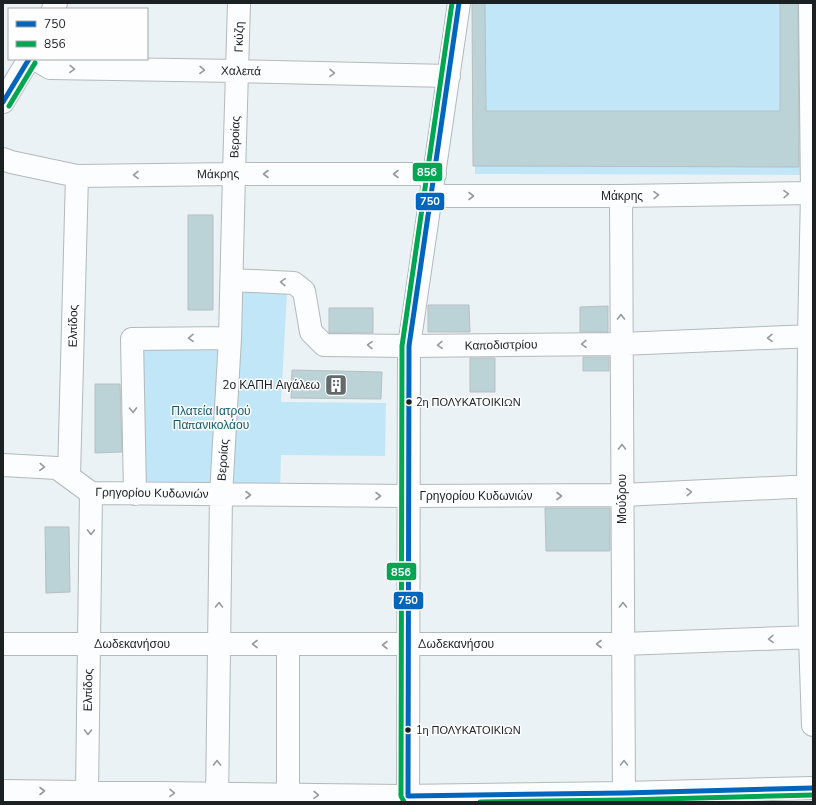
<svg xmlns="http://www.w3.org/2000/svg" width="816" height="805" viewBox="0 0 816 805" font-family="'Nunito Sans',sans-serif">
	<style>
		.green { fill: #c0e6f7 }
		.building { fill: #bbd2d7; stroke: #b8bfc1 }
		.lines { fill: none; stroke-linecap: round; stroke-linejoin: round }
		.minor-casing { stroke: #b3b9bc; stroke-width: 24 }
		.minor { stroke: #fcfdfe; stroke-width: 22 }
		.bus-1-casing { stroke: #fefefe; stroke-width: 8 }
		.bus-2-casing { stroke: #fefefe; stroke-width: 8 }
		.bus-1 { stroke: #0065bd; stroke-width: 5 }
		.bus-2 { stroke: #00a651; stroke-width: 5 }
		.oneway { stroke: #979a9b }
		.bus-dot { fill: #1b2022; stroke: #fefefe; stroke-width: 1.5 }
		.labels { text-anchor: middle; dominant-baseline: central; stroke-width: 3; stroke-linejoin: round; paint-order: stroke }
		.bus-label { font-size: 11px; fill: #1b2022; stroke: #fefefe; text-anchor: start }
		.street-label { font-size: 12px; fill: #1b2022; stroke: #fefefe }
		.poi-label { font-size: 12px; fill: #1b2022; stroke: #fefefe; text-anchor: end }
		.park-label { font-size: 12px; fill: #11586f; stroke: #fefefe }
		.line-badge { stroke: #fefefe; stroke-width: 1.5 }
		.badge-label { font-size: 11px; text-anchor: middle; font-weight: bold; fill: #fff }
	</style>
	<rect width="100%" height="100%" fill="#eaf2f6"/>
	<path class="green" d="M477 3H813V175L475 174Z
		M237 290 287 292 281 402 386 403 385 456 281 455 280 489 141 488V348L236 347Z"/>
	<path class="building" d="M472 3H485L486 111H780V3H798L799 167 473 166Z
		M188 215H213V310H188Z
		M428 305H469L470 332H428Z
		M608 306V332H580V307Z
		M329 308H373V333H329Z
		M583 357H609V371H583Z
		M470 358H495V392H470Z
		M292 370 382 372 381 399 291 398Z
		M95 384H120L122 452 95 453Z
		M545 508H610V551H546Z
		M45 527H69L70 592 46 593Z"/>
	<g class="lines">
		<g class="minor-casing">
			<path id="minor" d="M810 3 812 193 809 337 808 486 810 638 813 725
				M53 9 56 3
				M35 59 50 68 238 71 449 76
				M3 102 29 59
				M3 159 11 162 77 176 234 174H435
				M432 196H621L813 193
				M621 196 624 802
				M232 280 294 283 304 291 311 332 324 345 409 346 621 344 813 336
				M3 465 57 468 91 493 408 496 622 495 813 486
				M69 476 77 176
				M135 494 132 339 230 338
				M3 644H623L813 637
				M288 645V794
				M3 791 401 796 624 793 813 788
				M87 792 91 493
				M217 802 221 495 230 338 234 174 239 3
				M408 802 409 346 459 3"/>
		</g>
		<use href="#minor" class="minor"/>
		<g class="bus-1-casing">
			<path id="bus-1" d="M459 3 409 346 408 796 624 793 813 788
				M3 102 29 59"/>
		</g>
		<g class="bus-2-casing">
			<path id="bus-2" d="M9 106 35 63
				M404 802 401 796 402 346 452 3
				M480 802 624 800 813 795"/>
		</g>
		<use href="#bus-1" class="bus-1"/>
		<use href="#bus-2" class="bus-2"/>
	</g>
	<defs><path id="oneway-chevron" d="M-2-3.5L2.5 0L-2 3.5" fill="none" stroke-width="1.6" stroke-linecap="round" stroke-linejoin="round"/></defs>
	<g class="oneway">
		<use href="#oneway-chevron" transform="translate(72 69) rotate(1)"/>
		<use href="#oneway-chevron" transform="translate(202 70) rotate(1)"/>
		<use href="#oneway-chevron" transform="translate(332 73) rotate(1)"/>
		<use href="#oneway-chevron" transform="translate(266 174) rotate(-180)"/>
		<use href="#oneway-chevron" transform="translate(396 174) rotate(-180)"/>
		<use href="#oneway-chevron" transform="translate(136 175) rotate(179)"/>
		<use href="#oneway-chevron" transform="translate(786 194) rotate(-1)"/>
		<use href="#oneway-chevron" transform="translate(656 195) rotate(-1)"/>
		<use href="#oneway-chevron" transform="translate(471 196)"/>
		<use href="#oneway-chevron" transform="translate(283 282) rotate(-177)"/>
		<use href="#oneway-chevron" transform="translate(621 317) rotate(-90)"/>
		<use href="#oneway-chevron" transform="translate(191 338) rotate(179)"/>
		<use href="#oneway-chevron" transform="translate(770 338) rotate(178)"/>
		<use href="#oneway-chevron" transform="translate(584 344) rotate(179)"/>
		<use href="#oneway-chevron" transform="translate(370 345) rotate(-179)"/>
		<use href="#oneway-chevron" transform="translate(440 345) rotate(179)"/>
		<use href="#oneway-chevron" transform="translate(133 410) rotate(89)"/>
		<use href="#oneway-chevron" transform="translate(622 447) rotate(-90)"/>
		<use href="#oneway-chevron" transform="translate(42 467) rotate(3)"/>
		<use href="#oneway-chevron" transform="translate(689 492) rotate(-3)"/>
		<use href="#oneway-chevron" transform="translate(248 495)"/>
		<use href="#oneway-chevron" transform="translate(378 496)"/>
		<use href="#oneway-chevron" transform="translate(559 496)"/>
		<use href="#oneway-chevron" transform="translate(91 532) rotate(91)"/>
		<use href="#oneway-chevron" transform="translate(219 605) rotate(-89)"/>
		<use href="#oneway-chevron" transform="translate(623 605) rotate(-90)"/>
		<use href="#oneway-chevron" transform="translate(771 639) rotate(178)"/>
		<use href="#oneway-chevron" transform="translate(255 644) rotate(-180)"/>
		<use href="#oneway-chevron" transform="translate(599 644) rotate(180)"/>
		<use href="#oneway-chevron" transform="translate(385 645) rotate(180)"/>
		<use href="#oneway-chevron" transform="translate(88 732) rotate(91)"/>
		<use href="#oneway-chevron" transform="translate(217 763) rotate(-90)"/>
		<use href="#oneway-chevron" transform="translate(624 763) rotate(-90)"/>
		<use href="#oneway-chevron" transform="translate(42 791)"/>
		<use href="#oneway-chevron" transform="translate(172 793) rotate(1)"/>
		<use href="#oneway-chevron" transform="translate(316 795) rotate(1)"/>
	</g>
	<defs>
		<g id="building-square" transform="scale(1.15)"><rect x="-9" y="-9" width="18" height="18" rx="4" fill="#636a6c" stroke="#fefefe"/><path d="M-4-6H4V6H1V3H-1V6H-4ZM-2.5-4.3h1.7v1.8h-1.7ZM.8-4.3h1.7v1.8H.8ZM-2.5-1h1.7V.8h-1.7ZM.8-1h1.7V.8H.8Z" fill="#fff"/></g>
	</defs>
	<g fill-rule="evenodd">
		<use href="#building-square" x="336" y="385"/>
	</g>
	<g class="bus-dot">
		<circle cx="409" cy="402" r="3.5"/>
		<circle cx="408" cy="730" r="3.5"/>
	</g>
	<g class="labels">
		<g class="bus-label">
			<text x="416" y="402">2η ΠΟΛΥΚΑΤΟΙΚΙΩΝ</text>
			<text x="416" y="730">1η ΠΟΛΥΚΑΤΟΙΚΙΩΝ</text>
		</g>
		<g class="street-label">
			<text transform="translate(239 37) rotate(-89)">Γκύζη</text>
			<text transform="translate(241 71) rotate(1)">Χαλεπά</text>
			<text transform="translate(235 137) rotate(-88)">Βεροίας</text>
			<text transform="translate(218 174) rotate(-1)">Μάκρης</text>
			<text x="622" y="196">Μάκρης</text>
			<text transform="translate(73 326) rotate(-89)">Ελπίδος</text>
			<text transform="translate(501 345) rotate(-1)">Καποδιστρίου</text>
			<text transform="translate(223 460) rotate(-86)">Βεροίας</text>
			<text transform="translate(152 493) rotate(1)">Γρηγορίου Κυδωνιών</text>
			<text x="476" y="496">Γρηγορίου Κυδωνιών</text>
			<text transform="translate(622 499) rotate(-90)">Μούδρου</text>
			<text x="132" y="644">Δωδεκανήσου</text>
			<text x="456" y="644">Δωδεκανήσου</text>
			<text transform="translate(88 690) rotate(-89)">Ελπίδος</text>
		</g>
		<g class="poi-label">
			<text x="320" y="385">2ο ΚΑΠΗ Αιγάλεω</text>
		</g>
		<g class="park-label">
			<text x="211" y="411">Πλατεία Ιατρού<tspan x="211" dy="14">Παπανικολάου</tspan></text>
		</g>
	</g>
	<g class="line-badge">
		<rect x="412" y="162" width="31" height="20" rx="4" fill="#00a651"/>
		<rect x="415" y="192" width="30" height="19" rx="4" fill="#0065bd"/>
		<rect x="386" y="562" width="31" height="19" rx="4" fill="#00a651"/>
		<rect x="393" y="591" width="31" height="19" rx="4" fill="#0065bd"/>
	</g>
	<g class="badge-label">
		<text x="427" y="176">856</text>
		<text x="430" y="205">750</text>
		<text x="401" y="576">856</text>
		<text x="408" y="604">750</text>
	</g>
	<rect width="816" height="805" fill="none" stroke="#1b2022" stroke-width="8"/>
	<rect x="8" y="8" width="140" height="52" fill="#fefefe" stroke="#a3a5a6"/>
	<rect x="16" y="21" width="20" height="6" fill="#0065bd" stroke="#a3a5a6"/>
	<text x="44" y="28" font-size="12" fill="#1b2022">750</text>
	<rect x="16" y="41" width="20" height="6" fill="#00a651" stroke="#a3a5a6"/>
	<text x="44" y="48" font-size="12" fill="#1b2022">856</text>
</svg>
